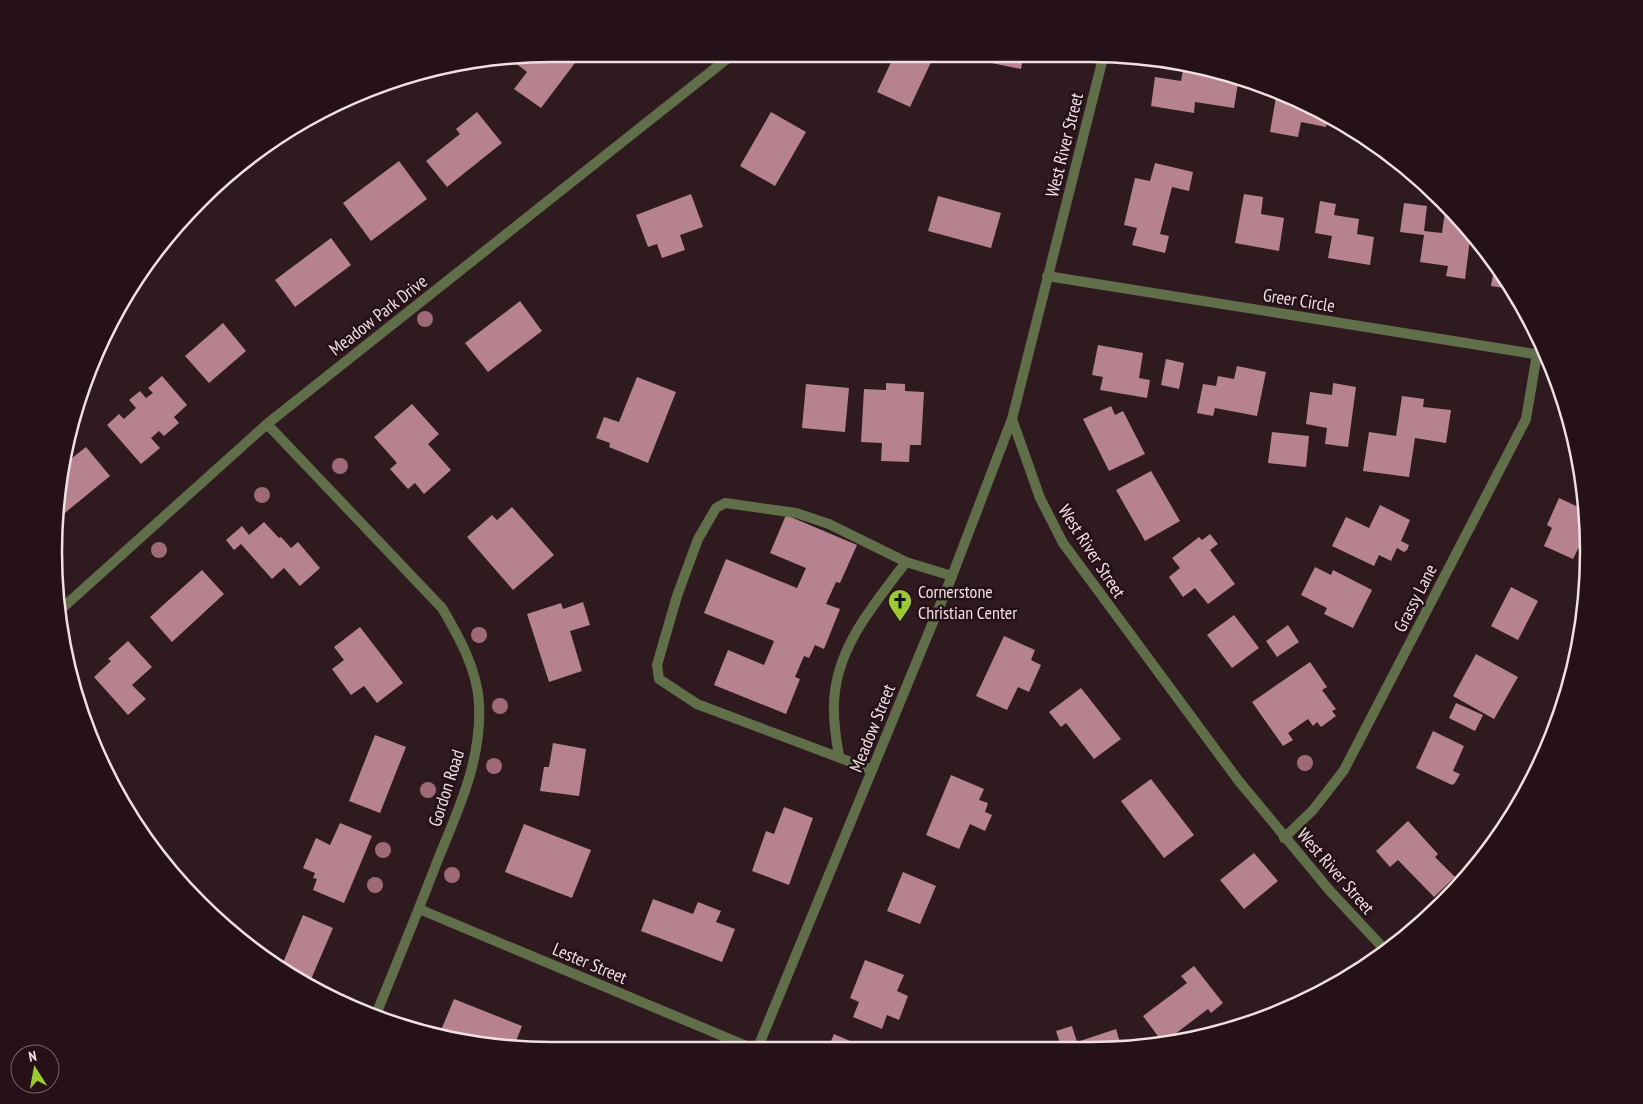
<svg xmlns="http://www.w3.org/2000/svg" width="1643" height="1104" viewBox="0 0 1643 1104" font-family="'PT Sans Narrow',sans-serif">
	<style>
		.building { fill: #b68290 }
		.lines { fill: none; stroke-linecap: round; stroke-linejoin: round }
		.service { stroke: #616e4a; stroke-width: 10 }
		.minor { stroke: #616e4a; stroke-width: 10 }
		.tertiary { stroke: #616e4a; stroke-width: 10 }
		.tree { fill: #9f6978 }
		.labels { text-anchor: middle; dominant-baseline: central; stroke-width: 5; stroke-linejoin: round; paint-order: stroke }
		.street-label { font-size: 18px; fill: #f0e0e4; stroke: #251117 }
		.poi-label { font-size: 18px; fill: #f0e0e4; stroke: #251117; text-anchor: start }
		.rim { fill: none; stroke: #f0e0e4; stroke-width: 2.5 }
	</style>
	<rect width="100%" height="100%" fill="#2f1a20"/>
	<path class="building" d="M517 58H576L578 59 541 108 514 89 527 72 514 62Z
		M893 58H933L910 107 877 92Z
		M982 58H1023L1021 69 982 61Z
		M1184 64 1239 77 1234 108 1195 102 1194 113 1151 106 1155 77 1181 81Z
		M1277 91 1311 105 1328 116 1326 127 1301 122 1298 137 1270 132Z
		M477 112 502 143 447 187 426 161 460 134 456 129Z
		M771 112 806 132 775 186 740 166Z
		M399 161 427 199 371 241 343 203Z
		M1155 163 1193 172 1189 191 1172 187 1160 234 1169 236 1165 253 1132 245 1137 228 1124 225 1135 178 1150 181Z
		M691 194 703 227 680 235 685 250 662 258 657 244 648 247 636 215Z
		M1244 194 1263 197 1261 214 1284 218 1279 251 1235 243Z
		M938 196 1001 213 991 248 928 231Z
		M1320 201 1336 204 1334 215 1359 219 1357 234 1374 237 1370 265 1328 258 1332 236 1315 233Z
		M1404 203 1427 206 1424 231 1442 233 1445 212 1453 213 1471 232 1465 279 1446 276 1448 266 1420 262 1424 235 1400 232Z
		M331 238 351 265 295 307 275 280Z
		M1484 246 1486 249 1493 260 1482 258Z
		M1495 263 1511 289 1491 286Z
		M520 301 542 331 488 372 465 343Z
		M223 323 246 351 209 383 185 356Z
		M1098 345 1143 353 1139 378 1150 380 1147 398 1100 390 1103 377 1092 375Z
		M1166 359 1184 363 1179 389 1161 385Z
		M1237 366 1266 372 1257 416 1215 408 1213 416 1197 413 1203 384 1216 386 1218 376 1234 379Z
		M162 376 187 405 174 417 179 423 164 436 159 431 151 438 160 448 141 464 107 425 119 414 124 419 136 408 129 400 140 391 146 398 153 393 148 388Z
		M637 377 676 392 648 463 609 447 610 443 596 438 604 417 619 422Z
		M886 383 905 384V391L924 392 921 445H910L909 462 881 461 882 443 861 442 864 389 886 390Z
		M1333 383 1356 387 1348 447 1325 444 1327 428 1306 424 1310 392 1332 395Z
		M806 384 849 388 845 432 802 428Z
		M1402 396 1424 399 1423 407 1451 410 1446 443 1415 438 1409 477 1363 471 1369 432 1396 436Z
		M412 404 439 434 428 444 451 470 424 494 415 483 408 489 390 469 397 463 374 437Z
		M1111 406 1115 415 1123 411 1145 454 1109 471 1083 419Z
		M1272 432 1309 436 1306 467 1268 463Z
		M86 447 110 476 55 521 62 466Z
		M1151 471 1180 521 1145 541 1116 490Z
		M1559 498 1587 511V544L1582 541 1573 559 1544 546 1552 528 1547 525Z
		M1380 505 1410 520 1401 541 1409 545 1407 550 1404 552 1397 548 1391 561 1379 555 1374 566 1332 546 1346 517 1369 528Z
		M512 507 554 555 513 590 467 537 492 515 497 520Z
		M786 515 857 545 840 583 836 582 826 604 840 609 824 649 815 645 809 658 804 656 795 677 800 679 786 714 714 685 728 650 764 665 774 641 704 613 726 559 797 588 806 568 770 553Z
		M264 522 279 538 281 537 291 548 298 542 320 568 300 586 284 568 272 579 241 544 234 550 226 540 242 526 249 535Z
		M1210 534 1218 544 1210 550 1235 584 1208 604 1195 588 1183 597 1169 577 1180 568 1172 558 1199 537 1202 540Z
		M1315 567 1331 575 1333 570 1372 590 1353 628 1324 614 1327 608 1301 595Z
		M202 570 224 594 172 642 150 617Z
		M1511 587 1538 601 1518 640 1491 626Z
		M583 602 590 625 570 631 582 671 549 682 527 614 561 603 563 609Z
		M1234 615 1259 648 1232 668 1207 635Z
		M1288 625 1299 642 1277 657 1266 641Z
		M360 627 403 683 377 703 364 686 351 695 332 669 344 660 334 647Z
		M1004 636 1035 650 1031 660 1041 665 1029 692 1018 687 1007 710 976 696Z
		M128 641 152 667 132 685 146 699 128 715 94 677 111 661 108 659Z
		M1476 654 1518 677 1494 719 1453 696Z
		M1310 662 1327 687 1322 690 1336 709 1332 711 1336 716 1321 727 1317 722 1313 726 1308 719 1288 733 1293 740 1283 746 1252 702Z
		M1081 688 1121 739 1094 759 1066 723 1061 727 1049 712Z
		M1456 703 1483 715 1475 731 1449 718Z
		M1433 731 1464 746 1453 771 1460 774 1455 783 1452 785 1416 768Z
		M375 735 406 747 380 813 349 801Z
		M553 743 586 749 579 796 540 791 544 767H549Z
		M951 775 984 789 979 800 988 803 985 812 992 815 985 831 970 824 959 849 926 835Z
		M1151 779 1194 835 1164 858 1121 801Z
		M784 807 813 818 789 885 752 871 766 831 774 834Z
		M1408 821 1438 854 1435 857 1455 877 1434 897 1398 860 1390 867 1376 851Z
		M340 823 372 836 344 903 313 890 317 879 313 878 315 873 303 868 316 838 330 845Z
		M524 824 591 850 572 898 505 872Z
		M1254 853 1278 881 1244 909 1220 880Z
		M903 872 936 886 920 924 887 911Z
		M653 899 693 914 698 902 721 911 716 922 735 929 722 962 641 931Z
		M303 915 333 928 309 984 282 965Z
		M865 960 904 975 897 991 908 996 899 1020 887 1015 882 1029 853 1017 859 1002 850 998Z
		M1194 966 1223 1003 1211 1013 1208 1009 1163 1043 1143 1016 1187 983 1181 976Z
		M454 999 522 1026 514 1046H487L439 1035Z
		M1072 1026 1077 1042 1116 1029 1122 1049H1062L1056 1031Z
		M834 1034 866 1048H828Z"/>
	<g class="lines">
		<path class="service" d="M839 756C836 739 833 720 834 703 836 647 874 605 906 562
			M872 770 697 704 659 679 657 665 677 596 698 539 716 508 725 503 796 513 829 524 906 562 952 576"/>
		<path class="minor" d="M1047 276 1547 356
			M267 424 442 608C459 637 477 669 479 703 482 761 458 810 437 862 417 914 396 965 375 1017
			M59 611 267 424 728 58
			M1284 838 1313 810 1344 770 1526 419 1537 354
			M419 909 749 1047
			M1368 963 1383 949
			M758 1047 952 576 1012 419"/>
		<path class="tertiary" d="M1103 58 1012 419 1040 498 1063 543 1238 780 1330 891 1387 952"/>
	</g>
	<g class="tree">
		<circle cx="425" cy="319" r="8"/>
		<circle cx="340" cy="466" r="8"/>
		<circle cx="262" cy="495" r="8"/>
		<circle cx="159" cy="550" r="8"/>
		<circle cx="479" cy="635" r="8"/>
		<circle cx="500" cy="706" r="8"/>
		<circle cx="1305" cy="763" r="8"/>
		<circle cx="494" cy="766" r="8"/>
		<circle cx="428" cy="790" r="8"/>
		<circle cx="383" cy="850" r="8"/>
		<circle cx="452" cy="875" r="8"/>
		<circle cx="375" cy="885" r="8"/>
	</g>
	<defs>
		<g id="church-pin" transform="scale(1.25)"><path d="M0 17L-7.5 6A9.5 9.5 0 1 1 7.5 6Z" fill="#9dca30" stroke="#251117"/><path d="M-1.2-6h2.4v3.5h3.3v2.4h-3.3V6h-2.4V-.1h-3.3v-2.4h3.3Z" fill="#111"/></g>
	</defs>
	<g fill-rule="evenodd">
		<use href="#church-pin" x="900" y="601"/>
	</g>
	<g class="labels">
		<g class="street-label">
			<text transform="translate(1064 145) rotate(-76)">West River Street</text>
			<text transform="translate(1299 300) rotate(9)">Greer Circle</text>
			<text transform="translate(378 315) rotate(-38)">Meadow Park Drive</text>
			<text transform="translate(1092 551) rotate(57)">West River Street</text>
			<text transform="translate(1415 598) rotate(-63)">Grassy Lane</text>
			<text transform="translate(872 728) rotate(-68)">Meadow Street</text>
			<text transform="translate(446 788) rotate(-72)">Gordon Road</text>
			<text transform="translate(1336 871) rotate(49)">West River Street</text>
			<text transform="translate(590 963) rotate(23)">Lester Street</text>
		</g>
		<g class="poi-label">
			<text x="918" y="591">Cornerstone<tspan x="918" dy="21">Christian Center</tspan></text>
		</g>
	</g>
	<path d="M0 0H1643V1104H0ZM552 62H1090A490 490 0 0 1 1580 552V552A490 490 0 0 1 1090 1042H552A490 490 0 0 1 62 552V552A490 490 0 0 1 552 62Z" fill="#251117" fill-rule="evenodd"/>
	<path class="rim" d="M552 62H1090A490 490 0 0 1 1580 552V552A490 490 0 0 1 1090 1042H552A490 490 0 0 1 62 552V552A490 490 0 0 1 552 62Z"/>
	<g transform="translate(35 1069) rotate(349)"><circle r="24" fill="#251117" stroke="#766469"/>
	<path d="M0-4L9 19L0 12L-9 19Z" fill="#9dca30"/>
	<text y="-8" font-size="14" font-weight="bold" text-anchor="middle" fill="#f0e0e4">N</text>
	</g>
</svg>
